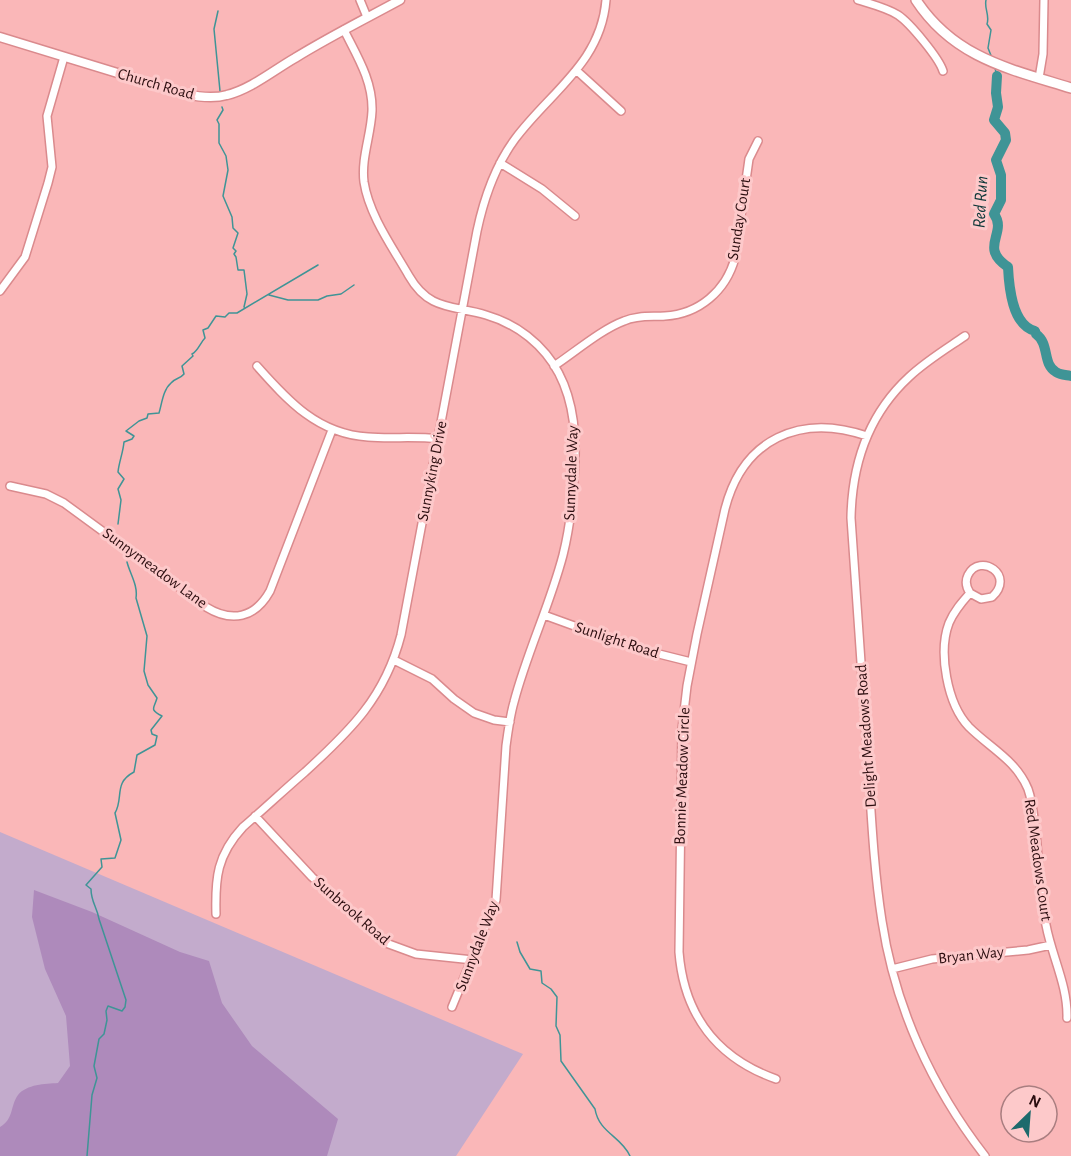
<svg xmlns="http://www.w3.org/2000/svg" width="1071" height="1156" viewBox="0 0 1071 1156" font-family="'Alegreya Sans',sans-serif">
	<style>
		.green { fill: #c3abcc }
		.forest { fill: #ae8abb }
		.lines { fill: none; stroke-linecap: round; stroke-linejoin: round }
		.stream { stroke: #3f9496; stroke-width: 1.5 }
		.river { stroke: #3f9496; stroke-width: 10 }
		.minor-casing { stroke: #da8a8d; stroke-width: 10 }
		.tertiary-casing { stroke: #da8a8d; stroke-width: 11 }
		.secondary-casing { stroke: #da8a8d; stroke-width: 12 }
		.minor { stroke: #fff; stroke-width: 7 }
		.tertiary { stroke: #fff; stroke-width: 8 }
		.secondary { stroke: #fff; stroke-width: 9 }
		.labels { text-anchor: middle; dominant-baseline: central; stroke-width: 6; stroke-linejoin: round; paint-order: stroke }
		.street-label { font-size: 16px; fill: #2c0e10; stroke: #fdc9ca }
		.water-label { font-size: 18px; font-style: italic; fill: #0d3738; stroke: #fdc9ca }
	</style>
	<rect width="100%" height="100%" fill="#fab7b8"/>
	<path class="green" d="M0 832 523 1054 456 1156H0Z"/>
	<path class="forest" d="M34 890 92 912 180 952 209 961 222 1003 252 1046 338 1119 327 1156H0V1127C14 1119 10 1106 18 1095 27 1084 45 1084 58 1083L70 1066 66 1016 45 969 32 917Z"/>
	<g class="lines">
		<path class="stream" d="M986 0C984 9 990 15 987 24L991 30 988 48 992 58
			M218 11 214 29 220 91
			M995 68 997 76
			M222 107 223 110 217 120 219 124V143L226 156 228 170 223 196 232 217 233 228 238 233 233 248 236 251 234 254 236 257 238 270H244L247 294 244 307
			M269 295 288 300H318L327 296 341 294 354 285
			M118 524 121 500 118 489 124 479 118 472C119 462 123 453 124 442L132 439 134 436 126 431 139 421 147 418 148 414 159 413C162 403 163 390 171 383 175 378 180 379 184 374L182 366 193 356 192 354C198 351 200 343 205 338L203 330 208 328 216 316 225 317 229 313H237L318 265
			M517 942 520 952 530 969 541 971 542 983 551 989 557 997 556 1026 560 1035 561 1061 595 1109C599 1133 621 1136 630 1156
			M87 1156 92 1095 97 1078 94 1066 99 1039 104 1034 107 1020 106 1011 108 1006 122 1011 125 1007 126 1000 99 919C97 907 91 902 91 889L86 885 102 867 101 859 115 858 121 840 115 813C124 798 113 783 134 772L137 755 155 745 157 736 152 734 151 730 162 716C149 709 154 709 157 698L148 685 144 671 147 636 136 598C138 585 130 574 127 562"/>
		<path class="river" d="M997 76 996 93 998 107 994 120 1005 133 1006 140 996 160 1001 175V200L994 214C1008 233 978 247 1008 267 1009 287 1012 325 1035 331L1036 334C1050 344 1042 364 1056 372 1060 375 1067 375 1071 376"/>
		<g class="minor-casing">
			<path id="minor" d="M360 0 367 17
				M858 0C871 4 887 8 898 15 910 23 939 58 943 71
				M344 30C357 56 373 81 372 111 371 135 361 158 364 182 369 215 393 248 409 276 429 311 453 305 486 315 510 322 530 335 546 354 570 383 576 420 575 457 574 490 571 523 563 555 550 605 527 652 514 702 510 716 508 731 506 746L496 900 452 1007
				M576 70 621 111
				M1039 78 1043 54 1044 0
				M500 163 542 189 575 216
				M0 291 25 257 48 183 52 167 47 116 64 57
				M965 336C946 349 926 361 909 377 869 414 852 464 851 518 856 595 862 672 867 749 871 806 873 864 882 921 895 1007 932 1088 985 1156
				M257 366C288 401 318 434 368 437 391 439 415 436 438 439
				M554 366C575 352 602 329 624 321 637 315 652 317 665 316 699 314 726 291 735 258L749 159 758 141
				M10 486 46 494 64 503 206 607C232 623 255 618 270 591L332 430
				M970 593 981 599 992 597C1016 575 980 552 968 575 965 581 966 587 970 593 962 602 954 611 949 623 938 652 947 704 969 727 990 748 1016 760 1028 789 1033 803 1034 819 1036 834 1039 864 1040 896 1046 925 1052 957 1068 986 1067 1018
				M544 615 635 648 691 662
				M394 660 432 679 454 699 474 713 494 720 510 722
				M255 816 312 877 386 943 416 954 473 960
				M216 914C215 878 217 855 243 827 264 809 284 790 305 772 351 730 385 697 401 635L477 231C484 198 495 166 515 139 550 92 601 63 606 0
				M892 969 932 959 1028 950 1051 945
				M776 1079C717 1058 684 1015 679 952L682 729 687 686 697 634 725 509C743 439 800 413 867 436"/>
		</g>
		<g class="tertiary-casing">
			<path id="tertiary" d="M0 37 186 94C199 97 213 99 227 95 251 89 274 70 295 58 329 37 365 19 400 0"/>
		</g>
		<g class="secondary-casing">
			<path id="secondary" d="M916 0C954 58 1010 69 1071 88"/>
		</g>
		<use href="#minor" class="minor"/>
		<use href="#tertiary" class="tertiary"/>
		<use href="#secondary" class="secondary"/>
	</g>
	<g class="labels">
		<g class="street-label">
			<text transform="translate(156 84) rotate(16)">Church Road</text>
			<text transform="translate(739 219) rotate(-81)">Sunday Court</text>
			<text transform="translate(432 471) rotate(-79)">Sunnyking Drive</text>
			<text transform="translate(571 473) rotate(-88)">Sunnydale Way</text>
			<text transform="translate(155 568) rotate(36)">Sunnymeadow Lane</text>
			<text transform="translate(617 640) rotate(18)">Sunlight Road</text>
			<text transform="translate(866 736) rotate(-94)">Delight Meadows Road</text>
			<text transform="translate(682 776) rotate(-88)">Bonnie Meadow Circle</text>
			<text transform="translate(1038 860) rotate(82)">Red Meadows Court</text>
			<text transform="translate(352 911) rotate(41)">Sunbrook Road</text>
			<text transform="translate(477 946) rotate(-69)">Sunnydale Way</text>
			<text transform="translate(971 955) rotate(-6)">Bryan Way</text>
		</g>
		<g class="water-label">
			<text transform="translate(981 202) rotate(-87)">Red Run</text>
		</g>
	</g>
	<g transform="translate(1029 1114) rotate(25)"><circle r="28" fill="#fdc9ca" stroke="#a97e80" stroke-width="1.5"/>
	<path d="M0-4.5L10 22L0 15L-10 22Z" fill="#1d6a6c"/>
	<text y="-9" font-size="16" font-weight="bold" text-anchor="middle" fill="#2c0e10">N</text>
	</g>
</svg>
